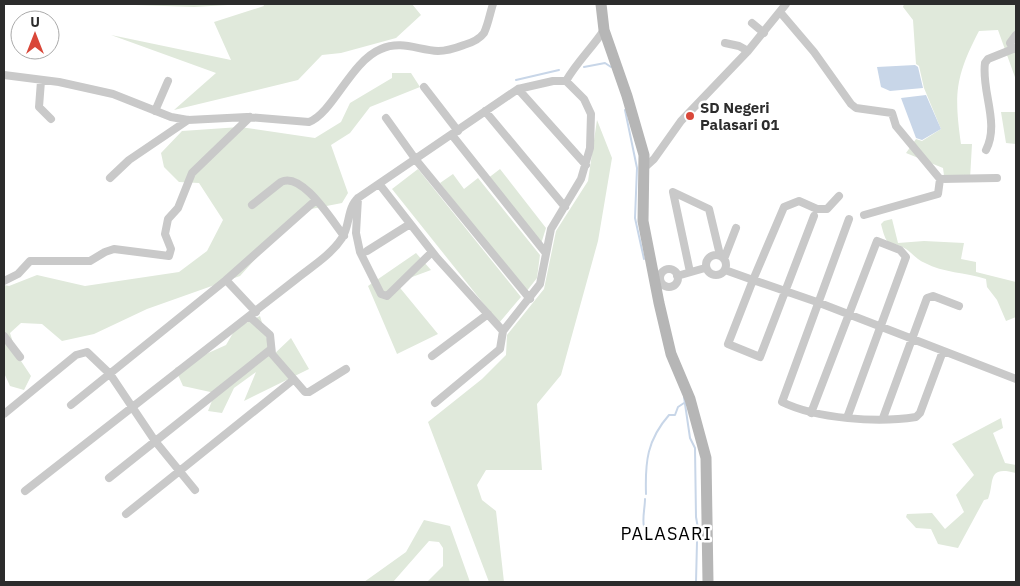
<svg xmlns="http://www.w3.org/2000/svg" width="1020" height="586" viewBox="0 0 1020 586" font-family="'IBM Plex Sans',sans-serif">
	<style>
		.green { fill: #e0e9db }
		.water { fill: #c8d6e8 }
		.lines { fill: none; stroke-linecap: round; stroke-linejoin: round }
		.stream { stroke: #c8d6e8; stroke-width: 2 }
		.street { stroke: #c9c9c9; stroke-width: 8 }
		.secondary { stroke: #b6b6b6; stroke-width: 11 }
		.poi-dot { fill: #d94739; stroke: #fff; stroke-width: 2 }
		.labels { text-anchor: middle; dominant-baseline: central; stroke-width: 5; stroke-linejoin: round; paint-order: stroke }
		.poi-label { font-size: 15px; font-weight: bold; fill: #2c2c2c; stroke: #fff; text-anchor: start }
		.quarter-label { font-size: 18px; letter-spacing: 1px; fill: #000; stroke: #fff }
	</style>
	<rect width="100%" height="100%" fill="#fff"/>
	<path class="green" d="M105 4H245L194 7Z
		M263 4H412L421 15 396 38 341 53 322 55 298 80 174 110 216 73 111 35 231 60 214 22 264 6Z
		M904 4H1016V80L998 30 979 31C955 77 954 94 961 144H972L970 179 945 183 943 168 906 153 916 139 922 141 941 129 924 88 919 66 916 64 913 20 903 7Z
		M392 73H411L420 87 370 107 350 133 331 145 348 193 342 203 306 210 278 234 240 276 147 309 94 334 62 341 42 324 21 323 10 333 17 355 31 376 24 390 10 386 4 373V285L9 286 37 275 85 286 179 272 207 251 223 220 199 183 179 182 164 167 161 153 182 131 240 127 315 138 341 122 350 103 392 78Z
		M1001 112H1016V144L1006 143Z
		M597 120 612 158 598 241 561 375 537 404 542 470H486L477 485 482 500 496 511 504 582H489L428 422 482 379 506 355 507 335 544 289 556 231 588 181Z
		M418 169 521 297 499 323 392 189Z
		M500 169 546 228 541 244 487 179Z
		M453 174 464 189 478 178 540 255 537 278 526 292 440 183Z
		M892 219 898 243 924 241 964 243 961 259 976 262V272L1016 282V317L1006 321 997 300 987 287 986 279C965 272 943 273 925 263 917 260 912 253 906 249 889 238 888 252 881 224L884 221Z
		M416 253 431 270 396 283 438 334 397 354 368 286Z
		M260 316 272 356 291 338 309 369 244 401 256 372 234 388 222 413 208 411 215 393 183 386 175 368 226 345 236 328Z
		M1001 418 1003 428 993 433 1005 463 1016 465V473C986 465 995 482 988 499L984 500 958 548 938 544 931 529 916 528 906 517 907 514 932 513 945 529 964 512 956 495 974 475 952 444Z
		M424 520 450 526 470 582H427L443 566V548L439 542 429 541 393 582H364L406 552Z"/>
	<path class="water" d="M915 65 918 67 923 88 890 91 881 87 877 67Z
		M926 95 941 129 922 140 916 138 901 98Z"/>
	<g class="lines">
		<path class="stream" d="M584 67 605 63 611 67
			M516 80 559 70
			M625 110 637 168 635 218 644 259
			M684 397 690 438 695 448 696 517 699 534
			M646 494C645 462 647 440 669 415H675L678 407 684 403
			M644 526C642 520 645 507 645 499
			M696 582 697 542"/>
		<path class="street" d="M780 12 814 52 851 104 856 108 892 113 896 126 940 179 997 178
			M752 23 764 33
			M1016 35 1010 43 1013 49H1016
			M725 43 739 46 748 51
			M4 75 59 82 113 94 171 117 188 120 247 117 309 122C333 113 351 61 381 49 401 40 418 50 438 51 447 51 456 48 464 45 471 43 479 40 484 33 488 25 490 13 493 4
			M41 81 39 107 51 119
			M424 87 458 131
			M518 89 586 165
			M155 111 168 81
			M485 111 565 207
			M386 118 416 160 530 299
			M452 135 545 252
			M986 150C1000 123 981 91 985 63L988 59 1013 49
			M644 168 654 159 681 121 748 51 786 4
			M110 178 129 160 188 120
			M380 185 437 258 503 331
			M358 198 356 233 360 252 381 294 387 296 432 252
			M252 205 281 182C302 171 332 221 344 236
			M864 215 938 194 940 179
			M814 216 760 357 728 344 753 280 817 302 1016 379
			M849 219 782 402C817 419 878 423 916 417L920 413 943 351
			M367 251 410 224
			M706 265a10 10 0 1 1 20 0a10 10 0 1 1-20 0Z
			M724 259 736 228
			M660 278a9 9 0 1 1 18 0a9 9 0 1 1-18 0Z
			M725 270 753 280 784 207 799 201 817 209H827L839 196
			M690 272 673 192 709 209 720 255
			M677 276 705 268
			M226 280 256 312
			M4 281 18 274 30 261H90L105 252 114 249 169 256 171 249 165 234 168 219 178 208 192 173 250 117
			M249 316 270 335 272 354 305 392H309L346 369
			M4 336 20 357
			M432 356 488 314
			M435 403 500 349 503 331 540 284 551 229 581 179 590 148 591 114 584 99 566 81
			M71 405 226 280 316 200
			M811 413 877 241 900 250 906 257 847 418
			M4 414 76 355 87 352 110 374 155 441 195 490
			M883 418 927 298 933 296 959 306
			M109 478 270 350
			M25 491 295 280C311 267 331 255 342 238 350 226 347 208 358 198L518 89 553 81H566C577 62 592 48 604 30
			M126 514 293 380"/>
		<path class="secondary" d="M601 4 604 30 627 96 644 155 643 221 659 303 671 354 690 399 706 458 708 582"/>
	</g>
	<circle class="poi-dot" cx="690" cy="116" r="5"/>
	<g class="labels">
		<g class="poi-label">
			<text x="700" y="107">SD Negeri<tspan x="700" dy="17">Palasari 01</tspan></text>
		</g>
		<g class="quarter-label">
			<text x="666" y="533">PALASARI</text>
		</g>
	</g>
	<rect width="1020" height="586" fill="none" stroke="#2c2c2c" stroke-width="10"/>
	<g transform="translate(35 35)"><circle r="24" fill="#ffffff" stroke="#ababab"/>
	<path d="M0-4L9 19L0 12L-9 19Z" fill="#d94739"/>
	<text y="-8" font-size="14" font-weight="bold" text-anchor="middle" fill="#2c2c2c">U</text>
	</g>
</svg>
